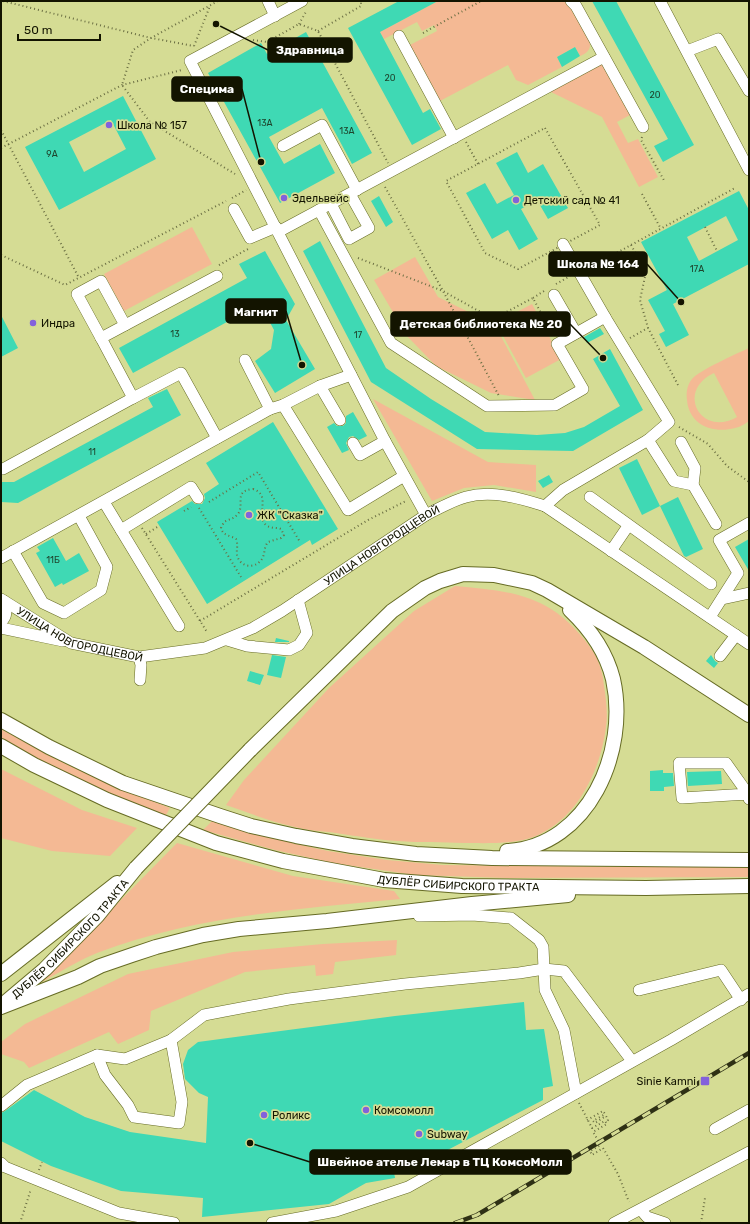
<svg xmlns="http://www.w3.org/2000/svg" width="750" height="1224" viewBox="0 0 750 1224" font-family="Rubik,sans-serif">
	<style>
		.green { fill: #f4b994; fill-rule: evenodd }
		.building { fill: #3fd9b4; fill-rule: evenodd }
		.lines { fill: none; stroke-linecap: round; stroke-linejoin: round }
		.minor-casing { stroke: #666b24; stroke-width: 12 }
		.major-casing { stroke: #666b24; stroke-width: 16 }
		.path { stroke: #6b6f43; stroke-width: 2; stroke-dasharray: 1 3; stroke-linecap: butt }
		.minor { stroke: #fff; stroke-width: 11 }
		.major { stroke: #fff; stroke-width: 14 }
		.rail-casing { stroke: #2f3115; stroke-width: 4.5 }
		.rail { stroke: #d5dc94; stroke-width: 3; stroke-dasharray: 9; stroke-linecap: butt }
		.major-bridge-casing { stroke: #666b24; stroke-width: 16; stroke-linecap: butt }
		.major-bridge { stroke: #fff; stroke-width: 14 }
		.poi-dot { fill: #8361dc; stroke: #d5dc94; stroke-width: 1.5 }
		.labels { text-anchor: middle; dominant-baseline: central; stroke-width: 3.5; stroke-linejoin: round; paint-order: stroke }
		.number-label { font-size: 9px; fill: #1e452d }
		.poi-label { font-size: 11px; fill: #131400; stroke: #d5dc94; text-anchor: start }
		.street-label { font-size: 11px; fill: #131400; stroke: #d5dc94 }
		.leader { fill: none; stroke: #131400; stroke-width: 1.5 }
		.callout-dot { fill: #131400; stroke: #d5dc94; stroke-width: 1.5 }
		.callout { fill: #131400; stroke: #131400; stroke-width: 1.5 }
		.callout-label { font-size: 12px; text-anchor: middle; font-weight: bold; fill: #fff }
	</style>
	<rect width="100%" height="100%" fill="#d5dc94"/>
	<path class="green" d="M438 1H564C567 4 571 6 574 10 578 17 590 37 590 45 590 51 585 54 580 56L575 47 557 57 562 67 528 85 516 80 508 65 438 102 408 46 437 31 434 25 422 31 417 22 384 39 380 32Z
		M601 62 630 115 617 122 628 143 638 139 658 177 639 187 602 117 549 91Z
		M192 227 212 264 124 311 104 274Z
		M415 257 438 297 495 325 535 400 491 393 436 366 407 336 374 280Z
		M532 304 561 359 526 378 496 323Z
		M749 348V421C745 424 740 427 735 428 713 434 689 425 687 400 686 393 687 385 692 379 700 370 736 354 749 348ZM714 373 737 417C701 438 675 391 714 373Z
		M373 399 488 462 536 465V492L494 485 464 488 432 501Z
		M455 586C488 589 522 591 551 609 567 619 584 637 594 653 600 663 603 675 604 686 606 699 608 714 606 727 601 767 580 814 542 833 521 845 488 843 464 843 442 842 420 843 398 841 378 840 357 836 336 833 323 831 309 831 295 827 272 822 249 813 226 805L244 780 329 688 414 611Z
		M1 729 64 763 96 778 170 808 166 815 96 788 60 772 1 740Z
		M1 769 82 810 137 828 110 856 52 851 1 838Z
		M212 821 292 843 328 851 387 860 443 865 630 867 749 866V877L508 878 415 875 333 863 275 850 203 830Z
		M177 843 293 876 394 891 400 899C298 909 194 916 97 953 77 961 57 974 38 984Z
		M397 940 396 955 335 962 333 974 316 976 315 965 245 972 151 1011 149 1030 118 1044 109 1032 29 1068 24 1062 1 1054V1042L25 1024 128 974 233 952 323 944Z"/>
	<path class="building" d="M399 1H438L380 32 423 113 430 109 441 129 412 145 348 28Z
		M592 1H616L694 145 663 162 654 146 668 139Z
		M306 32 372 153 352 164 322 108 269 137 284 164 320 144 335 173 280 203 208 73 261 43 267 54Z
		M575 47 580 56 562 67 557 57Z
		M123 96 156 159 59 210 25 147ZM111 120 126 149 84 172 69 142Z
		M517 152 528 173 543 164 568 208 548 219 537 200 521 209 538 239 519 250 508 230 492 239 466 193 485 183 497 204 514 195 496 163Z
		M739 191 749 210V264L673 304 689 335 666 347 659 334 665 331 648 300 667 290 641 242ZM726 216 738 240 699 261 687 237Z
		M379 196 393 222 386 227 371 201Z
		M320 241 386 368 431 399 485 432 537 435 565 433 584 427 620 406 593 359 610 349 643 410 573 451 477 449 371 382 303 251Z
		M265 251 295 304 286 320 315 369 275 393 255 361 271 349 274 330 260 304 133 373 119 348 247 278 239 264Z
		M1 315 18 348 1 357Z
		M600 328 604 334 587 343 584 337Z
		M167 389 181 415 18 503 1 502V482H14L153 407 148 398Z
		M353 412 367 436 359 440 353 436 349 437 346 443 349 450 342 453 327 427 334 423 337 426H343L346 423V416Z
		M273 422 338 529 312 545 310 540 207 604 157 522 192 501 195 504H202L205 498 204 494 219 484 206 463Z
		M637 459 660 506 642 515 619 468Z
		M549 475 553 482 543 488 538 481Z
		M678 497 703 549 686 557 684 556 660 506Z
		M53 538 66 561 79 553 89 571 63 585 62 583 55 587 36 553 40 551 37 547Z
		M749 539V571L735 547Z
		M276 638 289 641V642H275Z
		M272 655 286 657 281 678 267 675Z
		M711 655 715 661 718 663 714 668 706 661Z
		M250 671 264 675 260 685 247 681Z
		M663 770V773H673L674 786 664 787V791H650V771Z
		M721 771 722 784 688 786 687 772Z
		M524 1002 526 1030 544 1029 553 1086 543 1088V1100L440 1154 409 1169 394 1172 395 1178 366 1183 329 1204 202 1217 203 1198 121 1191 51 1166 1 1141V1113L5 1111 34 1090 85 1117 130 1132 206 1143 208 1097 199 1093 185 1079 183 1064 188 1050 198 1042 395 1016Z"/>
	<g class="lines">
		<g class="minor-casing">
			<g id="minor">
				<path d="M268 1 275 16"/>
				<path d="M302 1 190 61 385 441 426 515"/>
				<path d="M571 1 576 6 643 127"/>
				<path d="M660 1 749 170"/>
				<path d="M399 36 454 138"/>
				<path d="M687 51 718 39 749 91"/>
				<path d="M283 146 322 125 357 190"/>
				<path d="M331 204 349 239 369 228 350 194"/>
				<path d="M234 209 250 238 276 227"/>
				<path d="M319 210 391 343 487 406 555 405 583 389 557 344 605 317"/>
				<path d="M278 232 604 57"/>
				<path d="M217 276 101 338 133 398 181 373 217 438"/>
				<path d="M554 295 576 333"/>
				<path d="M101 338 77 294 101 281 125 325"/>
				<path d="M245 360 270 409"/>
				<path d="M320 386 340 420"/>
				<path d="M283 405 348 510 404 476"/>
				<path d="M648 440 674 481 693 485 716 524"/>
				<path d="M681 442 695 468 693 485"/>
				<path d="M353 443 360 455 385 441"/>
				<path d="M1 469H3L133 398"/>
				<path d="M590 497 711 584"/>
				<path d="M104 502 179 626"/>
				<path d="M545 506 563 490 648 440 669 422 605 317 563 244"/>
				<path d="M121 530 191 487 198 498"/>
				<path d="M13 551 43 603 64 613 101 590 107 567 79 516"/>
				<path d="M611 551 628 526"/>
				<path d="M1 558 270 409 283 405 320 386 351 375"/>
				<path id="s1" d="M1 599 71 643 139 657 205 648 253 628 282 611 426 515C439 508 452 501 466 497 492 490 520 498 545 506L749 644"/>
				<path d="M722 599 749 593"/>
				<path d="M710 617 738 573 719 540 749 523"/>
				<path d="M1 622C8 616 6 609 4 601"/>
				<path d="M1 628 63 641"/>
				<path d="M227 640 247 646 289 650 299 645 307 633 298 600"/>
				<path d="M720 656 736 635"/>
				<path d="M139 657 141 665 140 680"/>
				<path d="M748 794 682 798 679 763H726L748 794 749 799"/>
				<path d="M419 916 472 915 511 918 539 940 543 947 545 990 564 1030 576 1093"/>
				<path d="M639 990 721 970 741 1000"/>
				<path d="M97 1055 105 1075 128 1105 134 1117 179 1123 182 1102 171 1040"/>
				<path d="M1 1106 27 1085 97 1055 125 1059 171 1040 204 1015 289 999 405 984 519 973 544 969 564 971 632 1061"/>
				<path d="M715 1129 749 1110"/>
				<path d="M1 1163 5 1167 119 1213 174 1223"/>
				<path d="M641 1210 647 1217 665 1223"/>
				<path d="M272 1223 336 1211 408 1187 671 1040 749 994"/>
				<path d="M614 1223 749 1152"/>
			</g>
		</g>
		<g class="major-casing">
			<g id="major">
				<path d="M1 720 49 747 123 783 220 816 251 826 296 836 352 846 416 854 492 858 749 860"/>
				<path id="s2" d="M1 746 34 765 107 800 216 843 283 861 384 880 462 886 646 888 749 886"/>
				<path d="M250 750 392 611 425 588 440 581 463 574 494 575 532 583 547 590 644 647 749 715"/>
				<path d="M507 851C589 846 629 751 613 679 606 651 590 629 570 610"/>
				<path d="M1 974 117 883"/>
				<path id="s3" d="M7 1001 45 969 97 916 136 868"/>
				<path d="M1 1007 78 977 100 966 132 955 156 947 203 935 239 929 327 921 472 904 568 895"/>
			</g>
		</g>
		<path class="path" d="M3 1 151 38 194 46
			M218 1 151 38 133 50 122 85 150 122 235 174
			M299 24 307 10
			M318 31 361 6V1
			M423 33 481 1
			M253 40 267 42 299 24 318 31 388 163
			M194 46 210 6
			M545 128 600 225 518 269 485 253 446 181Z
			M1 130 79 278
			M642 137 641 140 665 182
			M466 142 478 164
			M1 148 122 85 182 70
			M385 187 443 291 493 319 533 298 552 334
			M642 194 661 229
			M232 198 246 190
			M705 227 717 251
			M631 245 646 272 640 300 648 328
			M1 255 65 285 226 201
			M358 258 443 291 499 396
			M219 265 248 249
			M589 268 735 188
			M556 284 570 276
			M533 298 544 291
			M630 338 648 328 678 385
			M679 427 708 444 727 466 749 482
			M253 489C272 495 255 515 266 525 271 529 276 527 281 529L284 535 281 538 268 542C264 547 265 552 263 557 258 568 243 569 238 558 235 552 239 546 236 539 230 535 223 536 221 528L224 522C229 519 234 519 238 514 245 504 233 491 253 489Z
			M209 502 258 472 300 542
			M199 508 241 577
			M184 511 191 507
			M142 528 207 632
			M146 534 159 526
			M200 621 368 520 406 501
			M579 1103 592 1128 605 1121 607 1124 593 1132 601 1145 590 1151 592 1155 603 1148 618 1174 629 1202
			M587 1120 603 1111 605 1114 593 1121 595 1123 606 1116 608 1120 606 1122
			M39 1170 42 1162
			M1 1221 4 1223
			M20 1223 31 1189
			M701 1223 705 1198"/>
		<use href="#minor" class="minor"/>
		<use href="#major" class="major"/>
		<g class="rail-casing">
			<path id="rail" d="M455 1223 477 1215 749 1053"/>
		</g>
		<use href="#rail" class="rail"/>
		<g class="major-bridge-casing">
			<path id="major-bridge" d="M136 868 250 750"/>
		</g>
		<use href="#major-bridge" class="major-bridge"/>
	</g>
	<g class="poi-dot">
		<circle cx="109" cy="125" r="4"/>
		<circle cx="284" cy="198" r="4"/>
		<circle cx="516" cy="200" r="4"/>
		<circle cx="33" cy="323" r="4"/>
		<circle cx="249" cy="515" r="4"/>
		<rect x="700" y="1076" width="10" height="10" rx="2"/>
		<circle cx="366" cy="1110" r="4"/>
		<circle cx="264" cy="1115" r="4"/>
		<circle cx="419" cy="1134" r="4"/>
	</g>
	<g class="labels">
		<g class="number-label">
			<text x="390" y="78">20</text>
			<text x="655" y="95">20</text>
			<text x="265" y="123">13А</text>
			<text x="347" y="131">13А</text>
			<text x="52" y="154">9А</text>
			<text x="697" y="269">17А</text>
			<text x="175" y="334">13</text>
			<text x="358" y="335">17</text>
			<text x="92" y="452">11</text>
			<text x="53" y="560">11Б</text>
		</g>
		<g class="poi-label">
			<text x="117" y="125">Школа № 157</text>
			<text x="292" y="198">Эдельвейс</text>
			<text x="524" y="200">Детский сад № 41</text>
			<text x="41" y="323">Индра</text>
			<text x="257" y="515">ЖК "Сказка"</text>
			<text x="696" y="1081" text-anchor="end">Sinie Kamni</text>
			<text x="374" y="1110">Комсомолл</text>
			<text x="272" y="1115">Роликс</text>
			<text x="427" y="1134">Subway</text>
		</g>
		<g class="street-label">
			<text stroke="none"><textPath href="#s1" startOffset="424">УЛИЦА НОВГОРОДЦЕВОЙ</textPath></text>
			<text stroke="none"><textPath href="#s1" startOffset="88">УЛИЦА НОВГОРОДЦЕВОЙ</textPath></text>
			<text stroke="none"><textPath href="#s2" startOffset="483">ДУБЛЁР СИБИРСКОГО ТРАКТА</textPath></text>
			<text stroke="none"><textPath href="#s3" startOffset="89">ДУБЛЁР СИБИРСКОГО ТРАКТА</textPath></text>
		</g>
	</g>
	<path class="leader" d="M216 24L268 50M261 162L242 89M681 302L647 264M302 365L286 311M603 358L570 324M250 1143L310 1162"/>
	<g class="callout-dot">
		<circle cx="216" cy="24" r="4"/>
		<circle cx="261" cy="162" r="4"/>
		<circle cx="681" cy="302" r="4"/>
		<circle cx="302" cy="365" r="4"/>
		<circle cx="603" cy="358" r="4"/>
		<circle cx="250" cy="1143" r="4"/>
	</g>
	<g class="callout">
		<rect x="268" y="38" width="84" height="24" rx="4"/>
		<rect x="172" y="77" width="70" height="24" rx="4"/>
		<rect x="549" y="252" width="98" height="24" rx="4"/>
		<rect x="226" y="299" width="60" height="24" rx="4"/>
		<rect x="391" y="312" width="179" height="24" rx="4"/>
		<rect x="310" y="1150" width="261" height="24" rx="4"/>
	</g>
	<g class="callout-label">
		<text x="310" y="54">Здравница</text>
		<text x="207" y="93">Специма</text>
		<text x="598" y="268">Школа № 164</text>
		<text x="256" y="316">Магнит</text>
		<text x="481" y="328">Детская библиотека № 20</text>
		<text x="440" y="1166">Швейное ателье Лемар в ТЦ КомсоМолл</text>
	</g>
	<rect width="750" height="1224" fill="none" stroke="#131400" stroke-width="4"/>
	<path d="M18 34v6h82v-6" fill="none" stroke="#131400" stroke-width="2"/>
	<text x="24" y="34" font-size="12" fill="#131400" stroke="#d5dc94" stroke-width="3" paint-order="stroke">50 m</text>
</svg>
